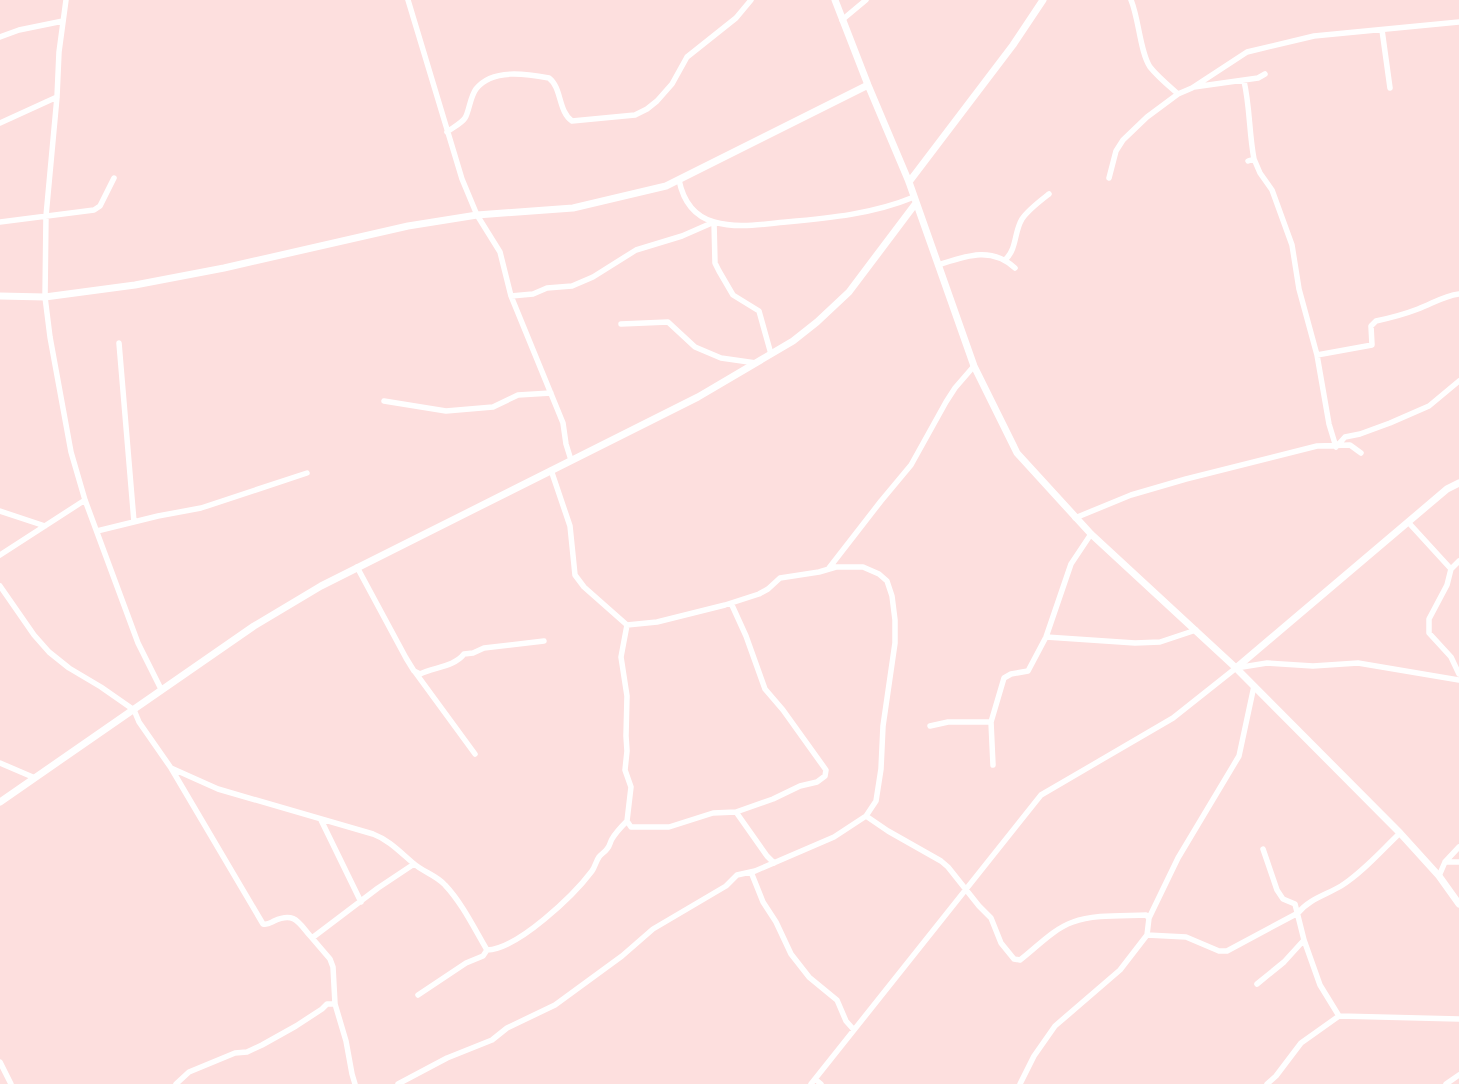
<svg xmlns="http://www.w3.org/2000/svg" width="1459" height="1084" viewBox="0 0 1459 1084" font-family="'Source Serif 4',serif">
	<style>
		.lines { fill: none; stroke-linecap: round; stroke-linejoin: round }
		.minor { stroke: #fff; stroke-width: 5.5 }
		.tertiary { stroke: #fff; stroke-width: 7 }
	</style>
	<rect width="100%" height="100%" fill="#fddfde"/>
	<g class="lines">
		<path class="minor" d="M66 0 59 52 57 97 46 216 45 297 50 337 71 452 85 500 138 643 161 689
			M408 0 462 179 477 215 500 252 511 296 563 423 566 444 571 460
			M1131 0C1139 19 1140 52 1150 67 1158 77 1169 86 1178 94
			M842 20 866 0
			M1382 30 1390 88
			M0 37 19 30 63 21
			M1244 81C1250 107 1249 133 1254 159L1248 161
			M1194 87 1258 78 1265 74
			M0 123 57 97
			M447 132C452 128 462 123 465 118 469 112 470 97 476 89 492 68 527 74 549 78 562 88 558 111 572 121L635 115 647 109 657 101 672 84 687 57 736 18 751 0
			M1254 159 1260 173 1272 190 1292 245 1299 289 1317 355
			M1109 178 1116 151 1123 140 1147 117 1178 94 1192 88 1247 52 1314 36 1459 22
			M679 180C683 200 693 216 714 222 738 229 762 224 786 222 830 218 873 214 914 197
			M0 222 94 210 100 206 114 178
			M1006 259C1017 248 1014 232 1022 219 1028 210 1040 201 1049 194
			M938 265C966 256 991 246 1015 268
			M511 296 533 294 547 288 572 286 593 277 636 250 682 236 714 222 715 263 719 271 733 295 759 311 771 354
			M621 324 668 322 695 347 721 358 756 363
			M119 343 134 522
			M384 401 446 411 493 407 518 395 551 393
			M1336 447 1329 424 1317 355 1372 345 1371 326 1376 321C1390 318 1405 314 1418 309 1432 304 1443 296 1459 294
			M1336 447 1345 437 1360 434 1390 423 1429 406 1459 381
			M551 470 570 526 575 575 584 587 627 625
			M0 511 45 526
			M1075 518 1131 495 1186 479 1317 446 1350 445 1361 453
			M1408 522 1451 569
			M97 531 158 516 201 508 307 473
			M0 555 85 500
			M1459 561 1451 569 1447 585 1429 619V633L1451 657 1459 674
			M357 567 406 658 414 671 420 674C434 667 454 667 464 654L473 653 484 648 544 641
			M829 568 881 501 911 465 946 402 955 388 974 366
			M0 586 34 635 49 652 69 668 101 687 134 710 139 722 171 768 263 924C268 925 270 923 274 921 296 911 299 924 312 938L378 888 414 864
			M731 603 746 636 765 689 783 710 826 770 825 776 817 782 800 786 773 799 736 812
			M1046 637 1135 643 1160 642 1196 630
			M415 672 475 754
			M991 722 1004 678 1011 674 1028 671 1046 637 1071 564 1091 534
			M930 726 948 722H991L993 765
			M0 763 35 778
			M171 768 218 789 373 834C389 840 400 852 413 863 423 872 436 875 445 885 462 903 474 928 487 950 518 949 574 895 592 871 595 867 596 861 599 857 601 854 605 852 607 849 610 846 610 842 612 839 616 832 622 826 627 821L631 827H669L713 813 736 812 767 856 774 863
			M321 820 361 902
			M627 821 631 787 625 770 627 751 626 736 627 696 621 657 627 625 657 622 725 605 759 594 768 589 780 578 819 572 836 567H863L879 574 887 581 892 596 895 620V643L883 726 881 769 876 801 866 816
			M1263 849 1277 890 1283 899 1295 904 1304 940 1320 985 1339 1016 1301 1043 1276 1076 1267 1084
			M1445 862H1459
			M751 872 763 902 776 922 791 954 809 977 837 1000 846 1021 854 1030
			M1439 876 1445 862 1459 847
			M1147 935 1186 937 1219 951H1227L1298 913C1309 899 1326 895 1341 886 1363 872 1381 851 1400 833
			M312 938 330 959 333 967 335 1004 346 1041 352 1074 355 1084
			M1257 984 1284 962 1304 940
			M418 995 466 963 483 956 487 950
			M1339 1016 1459 1019
			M0 1062 11 1084
			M815 1079 821 1084
			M176 1084 189 1072 235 1053 247 1052 262 1045 296 1026 322 1009 327 1004H335
			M398 1084 447 1058 492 1040 507 1028 555 1005 622 956 653 929 726 886 737 875 755 871 834 837 866 816 888 831 941 861 948 867 979 906 991 918 1001 943 1014 959 1020 960C1037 947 1053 929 1073 922 1094 914 1124 916 1146 915L1149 918
			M811 1084 1041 795 1173 718 1236 668 1267 663 1313 666 1358 663 1459 680
			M1020 1084 1034 1056 1055 1026 1120 970 1147 935 1149 918 1178 858 1239 756 1254 686
			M1446 1084 1459 1075"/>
		<path class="tertiary" d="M835 0 868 85 909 182 974 366 1017 453 1091 534 1236 668 1400 833 1439 876 1459 904
			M909 182 1013 45 1043 0
			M0 296 45 297 135 285 224 268 408 226 477 215 573 208 666 186 868 85
			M1236 668 1447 489 1459 483
			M0 802 254 626 321 586 698 397 793 341 817 322 849 292 916 203"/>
	</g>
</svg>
